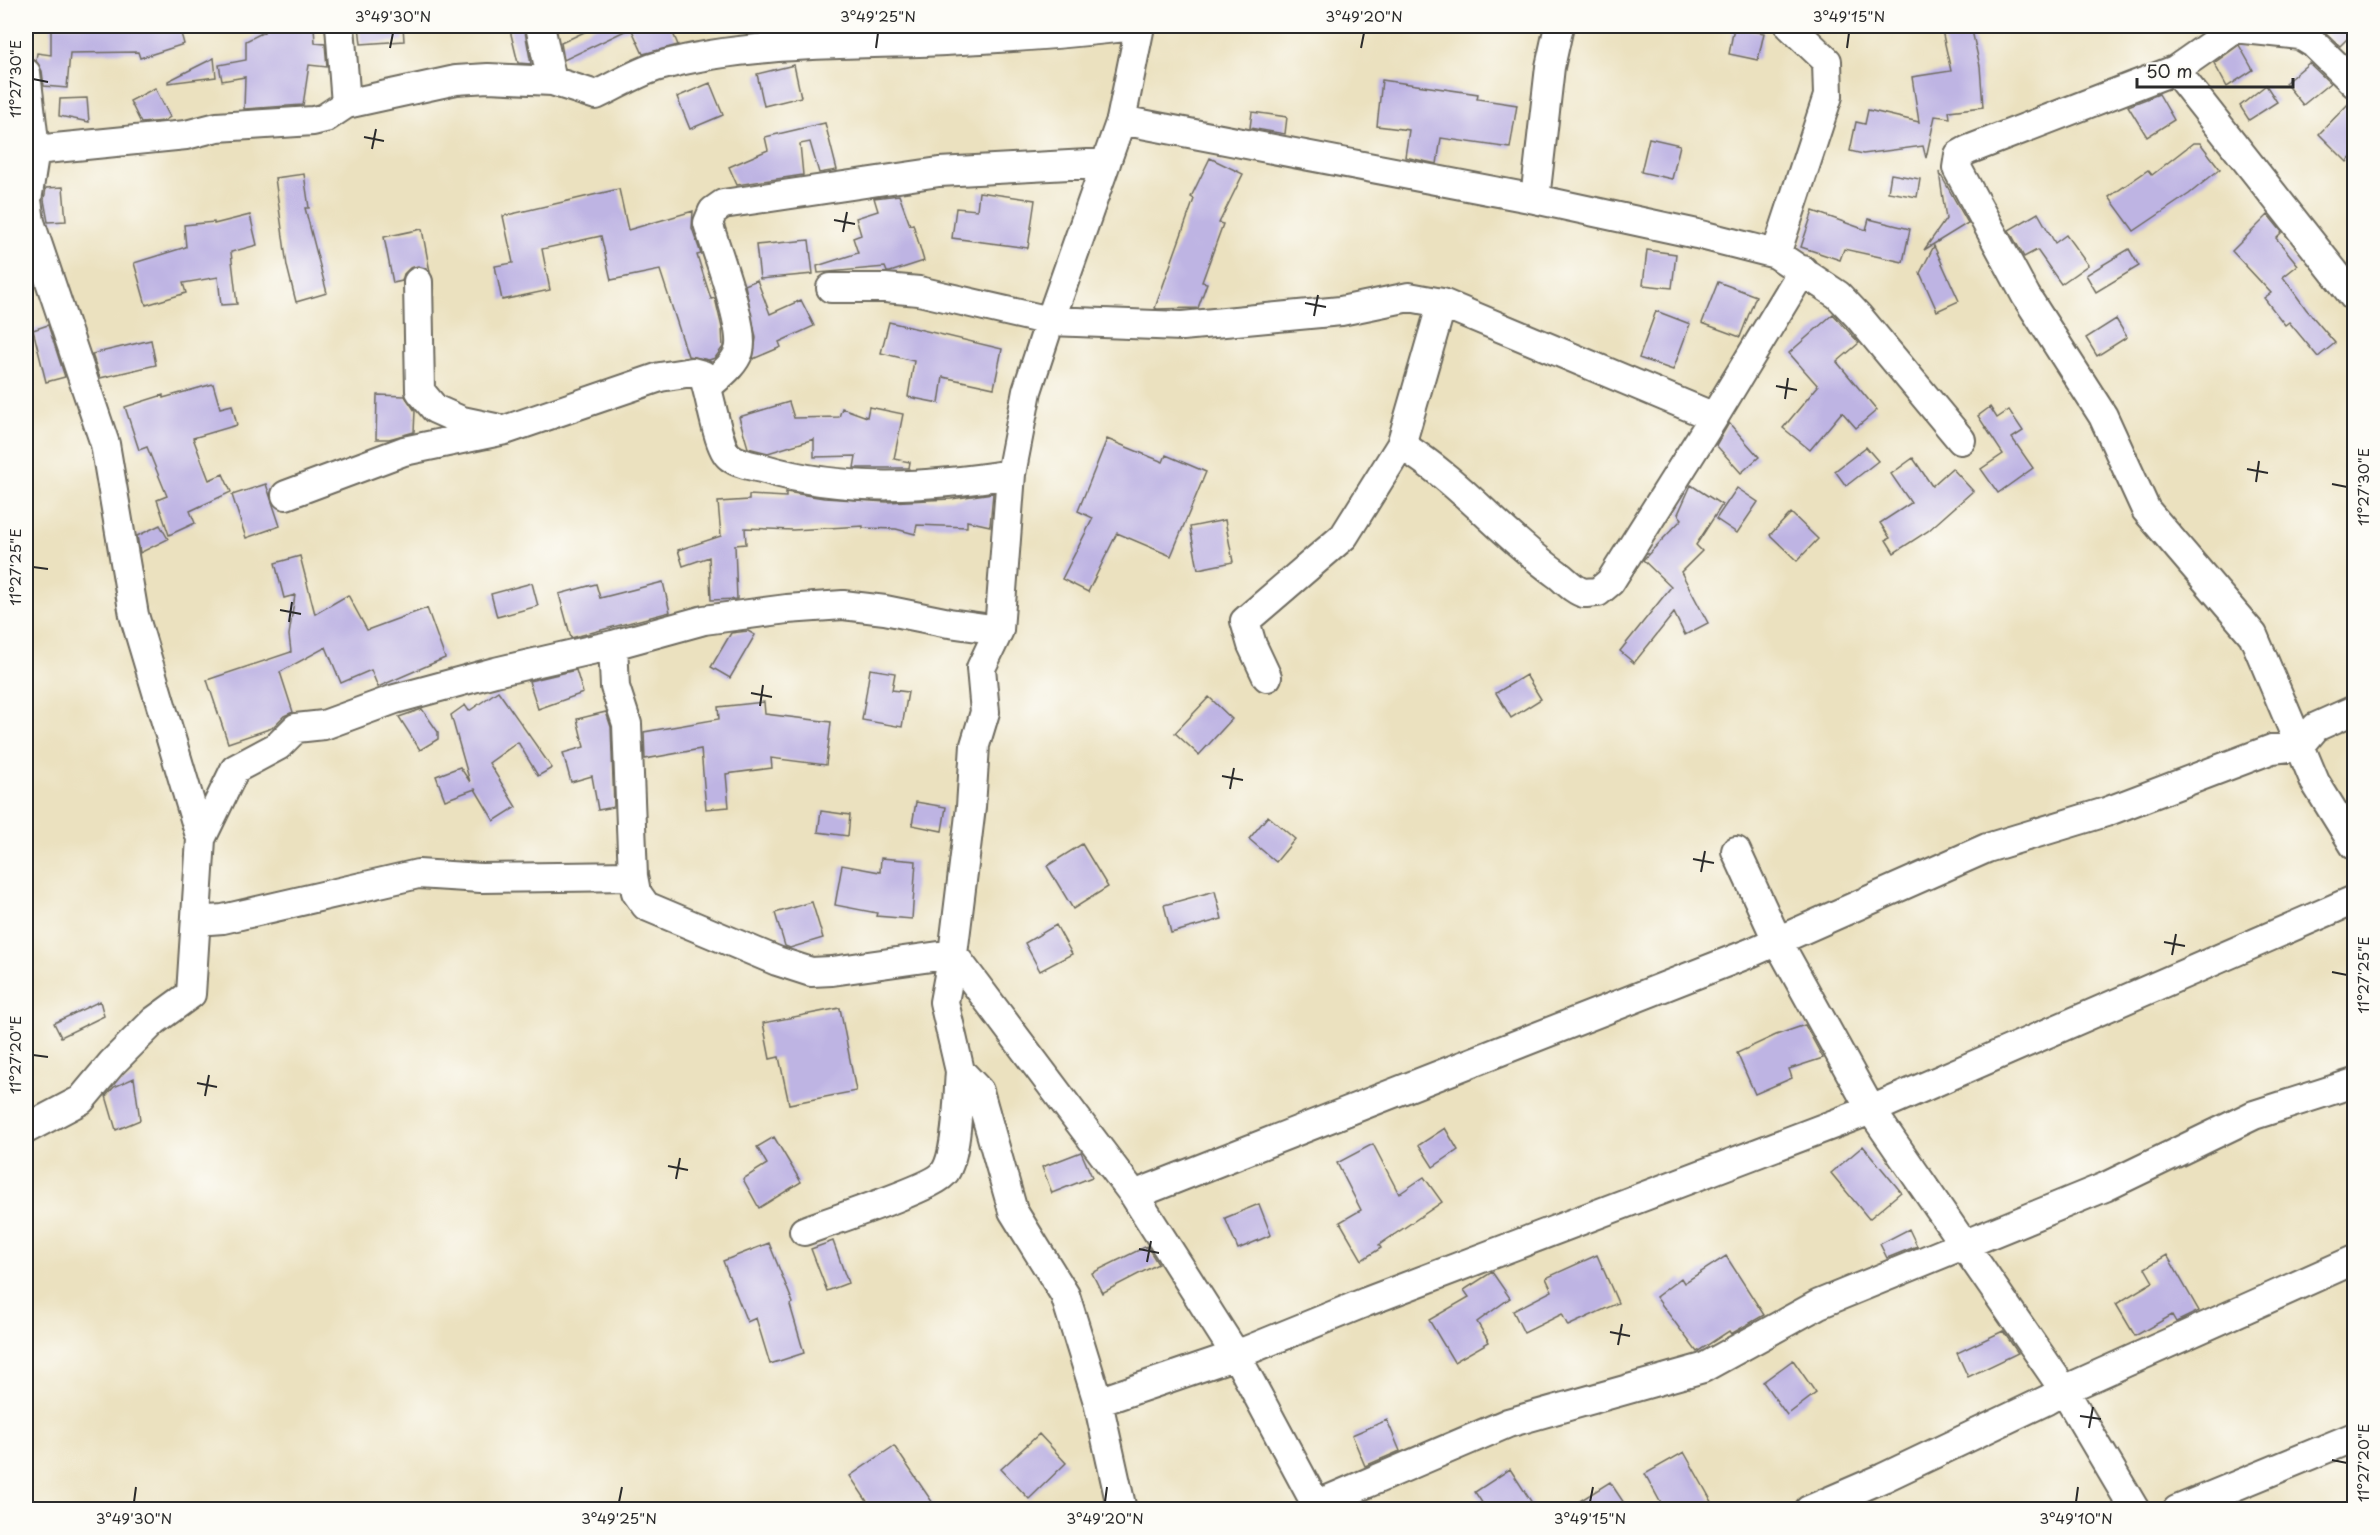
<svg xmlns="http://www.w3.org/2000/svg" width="2380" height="1535" viewBox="0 0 2380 1535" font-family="'Playpen Sans',sans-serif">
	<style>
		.building { fill: #beb4e3 }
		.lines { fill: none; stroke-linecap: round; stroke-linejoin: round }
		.minor-casing { stroke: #6e6b5f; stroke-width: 32 }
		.minor { stroke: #fff; stroke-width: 28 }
		.ticks { fill: none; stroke: #2b2b2b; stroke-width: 2 }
		.neatline { fill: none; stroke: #2b2b2b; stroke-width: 2 }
		.ticks-label { font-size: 15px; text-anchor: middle; fill: #2b2b2b }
	</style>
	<rect width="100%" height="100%" fill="#fdfcf7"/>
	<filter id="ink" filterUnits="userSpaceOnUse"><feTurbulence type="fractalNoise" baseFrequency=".0167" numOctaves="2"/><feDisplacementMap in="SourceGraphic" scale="12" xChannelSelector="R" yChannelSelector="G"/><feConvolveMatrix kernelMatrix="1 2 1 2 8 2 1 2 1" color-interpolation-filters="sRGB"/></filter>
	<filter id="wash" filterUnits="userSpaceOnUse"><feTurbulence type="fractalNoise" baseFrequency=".008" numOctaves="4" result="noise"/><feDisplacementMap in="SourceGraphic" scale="24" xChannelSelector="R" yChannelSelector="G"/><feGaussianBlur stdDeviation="1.35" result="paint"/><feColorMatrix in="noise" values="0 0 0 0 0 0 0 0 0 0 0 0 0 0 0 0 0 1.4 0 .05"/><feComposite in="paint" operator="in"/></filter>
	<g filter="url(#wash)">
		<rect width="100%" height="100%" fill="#ebe1bf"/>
		<g id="blocks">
			<path class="building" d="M51 26H179L184 44 140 58 138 52 70 53 67 88 44 86 42 71 36 61 37 53 51 55Z
				M262 26H314L315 43 325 44 327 67 309 65 303 105 244 109 245 77 222 81 219 65 246 60V41L264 32Z
				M359 26H403L404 41 361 44Z
				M509 26H524L531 64 518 63Z
				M597 26H670L678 45 643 54 631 28 564 60 561 43Z
				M1941 26H1971L1980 66 1983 107 1949 111 1950 118 1935 116 1926 158 1923 146 1863 154 1850 151 1856 122 1865 124 1868 110 1919 122 1912 77 1951 71Z
				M2331 26H2355V31L2340 46 2325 32Z
				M1734 27 1764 33 1758 60 1729 54Z
				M2239 45 2253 70 2227 87 2214 63Z
				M214 58 216 77 168 83V81Z
				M2309 63 2330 83 2303 105 2285 83Z
				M794 65 801 97 764 106 757 74Z
				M1382 80 1478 94 1477 99 1517 105 1510 148 1441 138 1437 164 1405 157 1409 130 1377 126Z
				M710 83 723 115 690 129 677 97Z
				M2266 85 2277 102 2249 120 2240 106Z
				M155 88 170 117 164 121 141 123 130 101Z
				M2159 94 2174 120 2147 137 2128 106Z
				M87 98 89 122 59 116 60 99Z
				M2353 99H2355V153L2347 162 2319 134Z
				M1252 112 1287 117 1285 134 1250 128Z
				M825 123 837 170 819 173 810 142 800 144 803 175 737 185 729 167 768 150 765 137Z
				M1649 138 1680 145 1672 179 1641 172Z
				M2193 143H2200L2220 169 2189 194 2134 231 2109 197 2148 170 2152 175Z
				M1210 158 1243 174 1219 223 1223 224 1202 282 1207 283 1198 308 1157 309 1155 308 1194 199 1191 197Z
				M1939 172 1968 223 1924 250 1946 219Z
				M304 174 309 208H305L327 293 296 302 287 266 275 178Z
				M1891 174 1920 179 1917 197 1888 192Z
				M63 187 66 221 48 222 44 200 46 188Z
				M619 189 628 230 693 211 692 228 701 254 697 255 711 299 715 298 722 328 723 347 715 358 709 360 688 356 660 270 611 280 601 236 542 249 550 290 502 300 495 266 513 263 503 216Z
				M979 192 1035 200 1028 248 952 238 956 208 977 210Z
				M899 195 910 225 913 224 924 261 890 272H887L885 267 818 273 817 266 858 253 853 238 861 235 856 218 878 211 874 198Z
				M1813 211 1866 230 1869 219 1910 229 1903 262 1844 249 1840 260 1801 247Z
				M2038 213 2055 243 2066 235 2088 265 2061 284 2037 250 2024 257 2009 230Z
				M250 215 257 245 231 252 237 304 221 305 218 277 183 283 186 293 146 305 134 263 186 247 184 225 214 222V224Z
				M2268 215 2282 232 2276 238 2298 265 2283 277 2306 309 2335 343 2318 357 2289 322 2285 325 2264 298 2271 293 2232 251Z
				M422 229 430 272 418 266 410 268 404 274 402 281 393 283 384 237Z
				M809 240 813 274 760 279 756 245Z
				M1934 246 1959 301 1937 311 1920 273Z
				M2129 249 2139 266 2096 292 2086 275Z
				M1647 250 1676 254 1672 288 1643 285Z
				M757 280 770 314 801 300 814 326 779 342 781 347 753 359 756 338 745 285Z
				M1718 282 1756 296 1740 337 1702 323Z
				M1656 311 1690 324 1673 370 1639 358Z
				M1833 314 1859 343 1837 362 1877 410 1856 428 1842 412 1810 450 1783 428 1818 386 1789 353Z
				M2116 319 2127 337 2097 356 2086 338Z
				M889 322 1002 349 994 388 943 377 939 403 908 397 914 361 881 353Z
				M48 325 65 377 46 382 33 330Z
				M151 340 156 365 100 378 92 354Z
				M213 384 220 408 232 405 237 425 193 438 209 480 223 474 231 492 190 511 195 523 169 535 157 500 167 496 147 447 139 450 125 407 163 395V398Z
				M377 395 405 396 415 411 414 432 389 439H376Z
				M789 402 794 418 839 417 842 408 867 417 869 407 903 414 894 459 910 462 909 468H854L856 456 814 457V439L768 453 748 448 739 417Z
				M1990 407 1997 418 2009 410 2023 431 2012 438 2033 468 1998 493 1981 469 2003 454 1978 416Z
				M1729 423 1759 457 1741 473 1716 445Z
				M1107 439 1163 462 1166 455 1206 472 1171 556 1117 533 1088 592 1062 579 1093 518 1078 511Z
				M1866 447 1878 461 1846 486 1835 471Z
				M1913 458 1932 486 1952 468 1973 491 1928 531 1894 553 1886 540 1890 538 1880 523 1911 503 1891 474Z
				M266 484 280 526 246 538 232 495Z
				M1691 485 1722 505 1696 545 1702 551 1681 572 1708 623 1685 635 1674 613 1634 663 1620 651 1671 587 1643 560 1682 519 1678 514Z
				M1737 488 1758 502 1737 533 1716 519Z
				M786 492 824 498 887 502 951 499 993 493 990 526 967 521V527L917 525 915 534 896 529 863 528V526L793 530 745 528 746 544 735 545 737 599 711 600 709 557 683 566 678 550 721 536 718 502 749 500V495L786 497Z
				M1791 513 1818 539 1797 561 1770 535Z
				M1225 520 1233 562 1198 569 1190 527Z
				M160 525 168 539 140 553 137 536Z
				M300 556 315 614 348 595 367 630 427 608 445 658 378 687 371 670 341 683 326 647 280 672 293 712 284 716 272 728 228 743 207 680 291 652 289 635 295 595 284 598 275 563Z
				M663 582 670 612 571 638 559 594 596 584 600 598Z
				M532 583 538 606 497 617 491 594Z
				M748 631 755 635 730 678 711 667 731 633Z
				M870 669 895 673 892 690 908 692 902 727 862 720Z
				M576 670 583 693 538 709 529 681Z
				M1526 675 1541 699 1511 718 1496 693Z
				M498 691 552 768 538 776 518 742 489 763 516 807 494 821 475 789 445 800 436 776 460 767 470 782 451 715 465 705 469 711Z
				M1209 697 1232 719 1199 755 1175 733Z
				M764 702 765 714 831 722 826 765 771 758 772 768 726 774 729 807 706 809 701 749 645 759 644 732 719 719 718 707Z
				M422 709 438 732V739L420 750 399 717Z
				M606 712 611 727 614 807 598 810 592 776 571 782 563 753 584 747 577 719Z
				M916 802 946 807 942 831 912 825Z
				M821 811 850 815 848 836 818 832Z
				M1268 816 1295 839 1276 862 1249 839Z
				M1082 844 1108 887 1073 909 1047 866Z
				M881 858 916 861 912 919 876 916 877 913 835 905 842 865 880 872Z
				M1215 891 1222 919 1171 933 1164 905Z
				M812 902 823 938 790 948 785 946 775 913Z
				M1056 925 1072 954 1040 971 1025 943Z
				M100 1001 104 1016 61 1037 54 1023Z
				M840 1008 856 1091 789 1104 779 1057 770 1059 763 1023Z
				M1805 1025 1823 1058 1789 1069 1792 1078 1755 1094 1737 1053 1776 1035Z
				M134 1078 140 1120 116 1130 106 1096 114 1087Z
				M1445 1128 1458 1150 1433 1167 1419 1145Z
				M774 1137 801 1182 759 1208 743 1179 767 1164 757 1147Z
				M1373 1144 1399 1194 1424 1177 1442 1202 1379 1245 1381 1248 1362 1260 1340 1222 1361 1210 1337 1163Z
				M1863 1146 1901 1192 1869 1219 1831 1173Z
				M1081 1152 1092 1177 1052 1193 1042 1167Z
				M1259 1204 1271 1235 1238 1249 1225 1218Z
				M1909 1229 1917 1246 1887 1258 1880 1244Z
				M833 1241 848 1283 827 1291 811 1249Z
				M769 1243 793 1303 790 1305 804 1353 770 1364 756 1318 747 1322 723 1261Z
				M1147 1246 1158 1264 1102 1293 1092 1273Z
				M1597 1255 1618 1303 1568 1326 1562 1314 1524 1333 1513 1311 1552 1291 1546 1278Z
				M2167 1255 2199 1311 2176 1322 2172 1315 2135 1336 2116 1304 2153 1282 2145 1268Z
				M1726 1256 1764 1315 1731 1334 1729 1331 1697 1352 1656 1297 1681 1278 1684 1283Z
				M1492 1272 1510 1298 1477 1322 1489 1342 1454 1362 1429 1320 1469 1297 1464 1290Z
				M2003 1331 2018 1353 1968 1377 1957 1353Z
				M1793 1360 1816 1393 1787 1415 1763 1382Z
				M1387 1420 1400 1451 1365 1466 1352 1435Z
				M1039 1434 1066 1463 1029 1499 1001 1469Z
				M894 1446 937 1509H872L850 1476Z
				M1684 1452 1716 1509H1664L1645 1474Z
				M1510 1469 1536 1509H1486L1475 1492Z
				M1610 1482 1628 1509H1567Z"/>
		</g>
	</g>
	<g filter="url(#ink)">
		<use href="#blocks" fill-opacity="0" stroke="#6e6b5f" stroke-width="1.5"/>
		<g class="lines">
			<g class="minor-casing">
				<path id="minor" d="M340 26 346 104
					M540 26 552 81
					M2235 28 2300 35 2313 43 2354 83
					M2175 70 2354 297
					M26 73 35 150 27 200 30 222 105 444 134 615 201 839
					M1121 120 1535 199 1697 234 1776 254 1838 295 1858 316 1961 440
					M35 150 186 135 217 127 313 121 325 118 346 104 456 80 488 78 552 81 596 95C616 86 637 72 659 66 752 41 849 45 945 41 1007 38 1070 34 1132 26
					M1535 199 1550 67 1559 26
					M1776 254 1828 96 1827 61 1790 26
					M418 282 420 391 435 409 462 421 495 428
					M831 288H885L919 291 1050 321 1182 326 1341 311 1409 297 1442 303 1714 417
					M1442 303 1401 445C1459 480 1502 535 1557 574 1565 580 1575 591 1584 593 1588 593 1594 592 1598 592L1610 582 1714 417 1803 270
					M708 386C719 376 734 366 739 351 746 328 716 250 708 223L713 211 723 204 939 172 1106 163
					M286 495 404 451 505 430 660 377 692 372 703 375C710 392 718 450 730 457 739 464 754 466 765 469 845 493 930 487 1011 474
					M613 645 615 687 627 724 633 876 636 892 646 906 777 961 811 972 832 971 953 954 1134 1195 1236 1355 1319 1510
					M1267 677 1252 645 1245 621 1344 536 1401 445
					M2354 710 2316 727 2300 746 2315 782 2354 845
					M1736 851 1777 940 1871 1110 2064 1390 2047 1400 1883 1478 1809 1510
					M196 921 223 919 418 874 481 878 633 876
					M26 1129 81 1100 112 1063 154 1021 191 994 201 839 235 769 278 746 296 728 324 725 395 699 495 672 613 645 704 620 787 609 843 605 885 610 949 623 999 630
					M1134 1195 1750 953 1987 848 2106 812 2272 749 2300 746 2253 635 2146 510 2103 416 2026 296 1957 168 1959 155 1968 150 2175 70 2235 28 2232 26
					M804 1231C828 1222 936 1187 945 1172 958 1153 958 1095 960 1071
					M1098 1402 1236 1355 1366 1302 1871 1110 2354 900
					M1316 1505 1508 1423 1703 1368 1819 1304 2105 1187 2254 1115 2354 1083
					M1122 1510 1098 1402 1065 1295 1013 1211 979 1091 960 1071 944 1002 953 954 971 807 975 745 985 712 981 668 999 630 1011 474 1027 391 1050 321 1121 120 1140 26
					M2135 1510 2064 1390 2354 1260
					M2177 1510 2354 1437"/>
			</g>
			<use href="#minor" class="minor"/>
		</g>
	</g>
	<path class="ticks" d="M390 48 393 33M876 48 878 33M1361 48 1364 33M1847 48 1849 33M33 79 48 82M364 137 384 141M372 149 376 129M834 220 855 224M843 232 847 212M1305 303 1326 307M1314 316 1318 295M1776 386 1797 390M1785 399 1788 378M2247 469 2268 473M2256 482 2259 461M2332 484 2347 487M33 567 48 569M280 610 301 614M289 622 292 602M751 693 772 697M760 706 763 685M1222 776 1243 780M1230 789 1234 768M1693 859 1714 863M1701 872 1705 851M2164 942 2185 946M2172 955 2176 934M2332 972 2347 975M33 1055 48 1057M197 1083 217 1087M205 1096 209 1075M668 1166 688 1170M676 1179 680 1158M1139 1249 1159 1253M1147 1262 1151 1241M1610 1332 1630 1336M1618 1345 1622 1324M2080 1416 2101 1419M2089 1428 2093 1407M2332 1460 2347 1463M134 1502 136 1487M619 1502 622 1487M1105 1502 1107 1487M1590 1502 1593 1487M2076 1502 2078 1487"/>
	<rect width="2380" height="1535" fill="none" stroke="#fdfcf7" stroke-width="66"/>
	<path d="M2137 78v9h156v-9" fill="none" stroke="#2b2b2b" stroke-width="3"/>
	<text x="2146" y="78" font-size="18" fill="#2b2b2b" stroke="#fdfcf7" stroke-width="4.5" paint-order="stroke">50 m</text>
	<rect x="33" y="33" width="2314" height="1469" class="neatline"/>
	<g class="ticks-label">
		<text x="393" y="22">3°49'30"N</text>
		<text x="878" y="22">3°49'25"N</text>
		<text x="1364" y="22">3°49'20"N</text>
		<text x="1849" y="22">3°49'15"N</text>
		<text transform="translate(16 79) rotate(-90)" y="5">11°27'30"E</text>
		<text transform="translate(2364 487) rotate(-90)" y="5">11°27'30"E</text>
		<text transform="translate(16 567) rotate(-90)" y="5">11°27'25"E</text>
		<text transform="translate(2364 975) rotate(-90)" y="5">11°27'25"E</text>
		<text transform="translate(16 1055) rotate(-90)" y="5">11°27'20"E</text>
		<text transform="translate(2364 1463) rotate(-90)" y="5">11°27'20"E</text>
		<text x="134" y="1524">3°49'30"N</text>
		<text x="619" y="1524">3°49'25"N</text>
		<text x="1105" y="1524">3°49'20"N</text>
		<text x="1590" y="1524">3°49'15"N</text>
		<text x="2076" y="1524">3°49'10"N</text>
	</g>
</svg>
